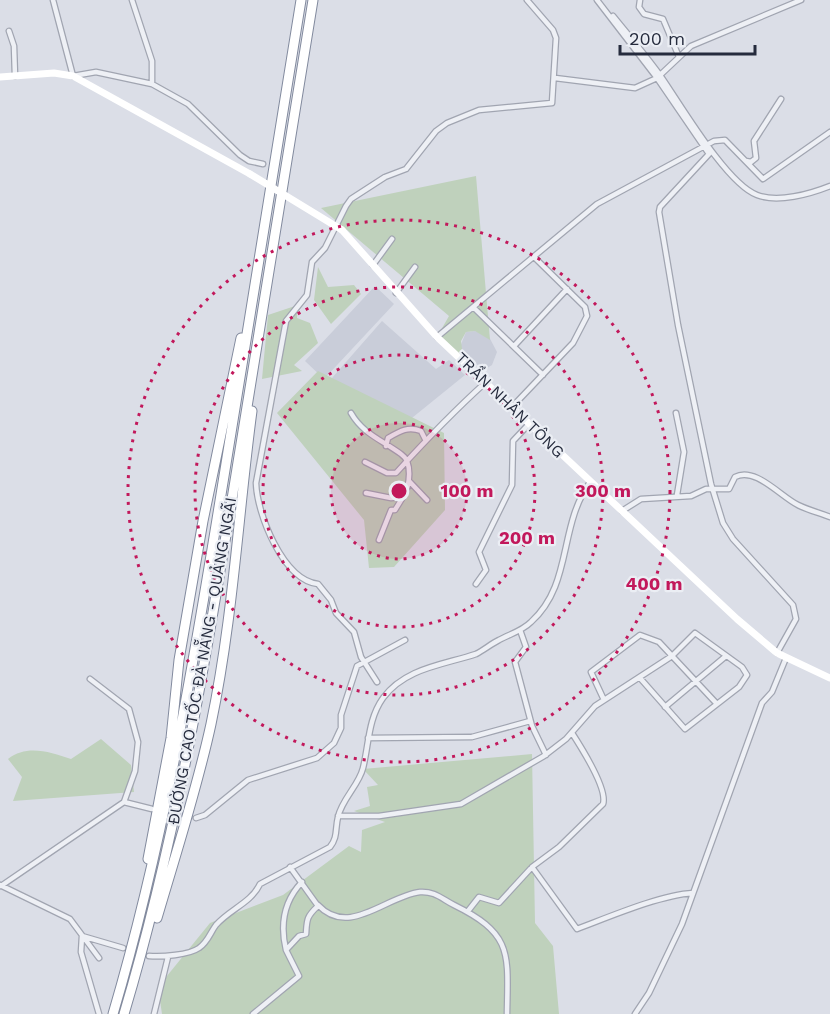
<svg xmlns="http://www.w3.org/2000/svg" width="830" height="1014" viewBox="0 0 830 1014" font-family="'Work Sans',sans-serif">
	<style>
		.built { fill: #c9cdd9 }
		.green { fill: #bfd1bc }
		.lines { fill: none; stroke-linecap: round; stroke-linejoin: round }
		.street-tunnel { stroke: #b7bac5; stroke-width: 4.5; stroke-dasharray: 4.5 2; stroke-linecap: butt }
		.street-casing { stroke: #a1a5b1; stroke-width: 7 }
		.highway-casing { stroke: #828a9e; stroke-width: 11 }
		.street { stroke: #eef0f5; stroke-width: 4.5 }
		.secondary { stroke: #fff; stroke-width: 7 }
		.highway { stroke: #fff; stroke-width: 9 }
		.secondary-bridge { stroke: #fff; stroke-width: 7 }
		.ring { fill: none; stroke: #c2185b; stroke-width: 3; stroke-dasharray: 3 6 }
		.labels { text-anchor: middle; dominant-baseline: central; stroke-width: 4.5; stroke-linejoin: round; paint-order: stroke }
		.street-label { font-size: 16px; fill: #252b3d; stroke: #ebeef4 }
		.centre { fill: #c2185b; stroke: #ebeef4; stroke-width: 3 }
		.ring-label { font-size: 18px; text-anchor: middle; font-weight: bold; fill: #c2185b; stroke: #ebeef4; stroke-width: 4.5; stroke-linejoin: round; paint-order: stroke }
	</style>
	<rect width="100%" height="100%" fill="#dbdee7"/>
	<path class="built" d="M375 286 394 304 324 379 305 361Z
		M382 321 436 369 449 360 465 375 402 426 332 378Z
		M475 331 488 335 497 352 492 365 487 368 469 362 460 347 466 332Z"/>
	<path class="green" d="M476 176 490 340 475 331 466 332 461 341 463 357 437 337 449 316 321 208Z
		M318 267 328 287 354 285 361 294 331 324 314 300Z
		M298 305 297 318 310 323 318 343 294 365 302 371 262 379 268 315Z
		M318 371 444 433 445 510 394 567 369 568 364 520 277 413Z
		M101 739 131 765 134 792 13 801 22 777 8 759C27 744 50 752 71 759Z
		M532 754 535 923 553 946 559 1014H162L158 987 210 923 283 895 349 846 361 852 362 830 385 822 354 811 370 806 367 787 378 785 363 769Z"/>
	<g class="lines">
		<path class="street-tunnel" d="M163 811 196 818"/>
		<g class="street-casing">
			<path id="street" d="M53 0 73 76 96 72 152 84V61L132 0
				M597 0 657 78 709 154 660 207 659 212 678 325 711 484 723 523 733 539 793 605 796 619 777 653
				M640 0 639 7 644 14 663 19 679 57
				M613 16C630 37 647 57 662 78 682 107 727 184 757 195 778 203 810 194 830 186
				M9 31 14 46 15 76
				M555 78 635 88 657 78 691 46 801 0
				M152 84 188 104 240 155 249 161 263 164
				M746 161 751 162 756 158 754 141 781 99
				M373 265 392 239
				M396 293 415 267
				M473 307 543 375
				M437 337 597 204 714 141 725 140 763 179 830 132
				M515 345 567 289
				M512 407 573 343 587 316 585 307 534 257
				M351 413C363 434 382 440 401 454 413 462 410 486 403 497L391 498 366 493
				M676 413 684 452 677 495
				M386 446 388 438C400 431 408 426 421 431L425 439
				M365 462 387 473H396C425 441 454 411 486 382
				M409 481 427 500
				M622 511 641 499 691 496 706 489H729L735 477C755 466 781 497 798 505 808 510 820 513 830 517
				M379 540 391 510H395L403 497
				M476 584 486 570 479 552 512 485 513 441 529 424
				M520 630 526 647 515 662 532 726 546 755
				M90 679 129 709 138 742 135 771 124 802
				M377 682 361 657 354 632 336 613 331 600 318 584C283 580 257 514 256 483L286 321 307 295 312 262 325 248 346 206 351 199 385 177 406 169 436 131 447 123 479 110 552 103 556 38 553 30 527 0
				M604 700 591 672 640 635 659 642 717 704
				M665 707 726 656
				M368 738 472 737 530 721
				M338 816H379L461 804 544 756 566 739 595 706 672 656 695 633 742 667 747 675 739 687 685 729 640 678
				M196 818 205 815 248 780 317 758 334 743 341 728V715L357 666 405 640
				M532 867 577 929C609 917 660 895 693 893
				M0 885 70 919 99 958
				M1 886 124 802 152 809
				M318 905C349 938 386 896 420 892 435 891 442 899 454 905 513 934 508 953 507 1014
				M468 911 479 897 499 903 532 867 559 847 603 804C608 789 581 747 572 733
				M286 950C280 925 284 901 302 882
				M149 956C162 957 189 955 199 948 208 942 210 933 216 925 230 909 251 903 260 884L330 847C338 837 335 829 338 817 342 799 359 785 363 768 369 744 368 719 383 698 405 668 443 665 476 654 484 650 491 644 499 640 510 634 522 631 531 622 573 584 558 527 590 482
				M99 1014 81 952 82 936 123 948
				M154 1014 168 957
				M253 1014 299 976 286 950 299 936 306 934C307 920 306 917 318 906L290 867
				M635 1014 649 993 682 924 762 703 772 692 786 658"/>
		</g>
		<g class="highway-casing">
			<path id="highway" d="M148 859 171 738 179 660 203 521 241 338
				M157 918C176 853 197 789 211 724 233 620 238 515 252 411
				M113 1014C162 848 191 678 219 507 247 338 273 169 301 0
				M124 1014C179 830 209 640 240 450 263 300 288 150 313 0"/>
		</g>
		<use href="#street" class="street"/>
		<path class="secondary" d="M0 77 54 73 73 76 250 174
			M342 230 437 337 737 619 777 653 830 678"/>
		<use href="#highway" class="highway"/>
		<path class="secondary-bridge" d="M250 174 342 230"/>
	</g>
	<circle cx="399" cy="491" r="68" fill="#c2185b" fill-opacity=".12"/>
	<g class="ring">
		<circle cx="399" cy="491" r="68"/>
		<circle cx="399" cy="491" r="136"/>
		<circle cx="399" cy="491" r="204"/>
		<circle cx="399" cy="491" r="271"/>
	</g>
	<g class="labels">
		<g class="street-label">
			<text transform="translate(510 405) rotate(44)">TRẦN NHÂN TÔNG</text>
			<text transform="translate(202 661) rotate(-80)">ĐƯỜNG CAO TỐC ĐÀ NẴNG - QUẢNG NGÃI</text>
		</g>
	</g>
	<circle cx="399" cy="491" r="9" class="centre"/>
	<g class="ring-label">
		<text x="467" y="497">100 m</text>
		<text x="603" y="497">300 m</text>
		<text x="527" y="544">200 m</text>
		<text x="654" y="590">400 m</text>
	</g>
	<path d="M620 45v9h135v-9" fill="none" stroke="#252b3d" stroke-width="3"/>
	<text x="629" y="45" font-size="18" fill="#252b3d" stroke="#ebeef4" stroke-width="4.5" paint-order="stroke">200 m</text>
</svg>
